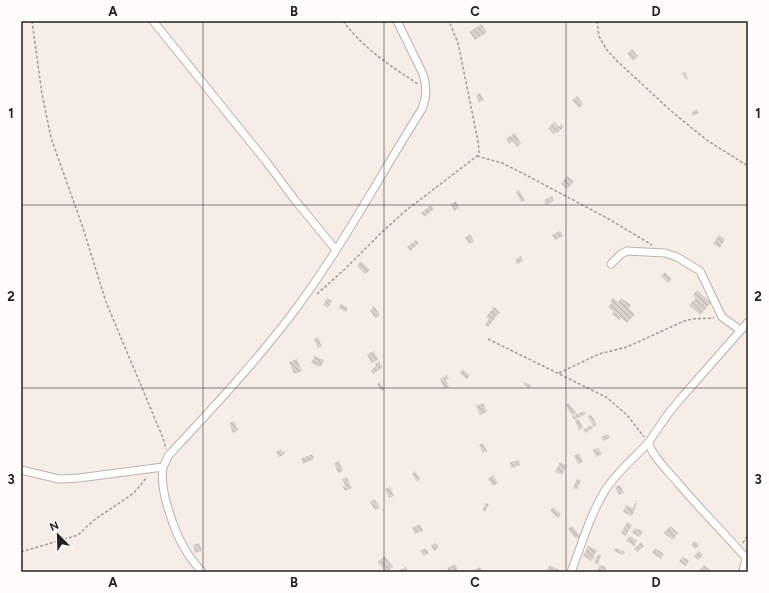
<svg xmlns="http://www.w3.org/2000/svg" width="769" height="593" viewBox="0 0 769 593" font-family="Figtree,sans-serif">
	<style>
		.building { fill: url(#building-back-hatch) }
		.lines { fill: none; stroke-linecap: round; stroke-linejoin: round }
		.street-casing { stroke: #bbb2ae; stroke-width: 9 }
		.path { stroke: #a29b98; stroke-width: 1.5; stroke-dasharray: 3 2; stroke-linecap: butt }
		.street { stroke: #fff; stroke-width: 7 }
		.grid { fill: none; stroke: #24211f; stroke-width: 1; stroke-opacity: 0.55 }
		.neatline { fill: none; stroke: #24211f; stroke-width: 1.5 }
		.grid-label { font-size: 13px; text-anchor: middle; font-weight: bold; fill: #24211f }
	</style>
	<defs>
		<pattern id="building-back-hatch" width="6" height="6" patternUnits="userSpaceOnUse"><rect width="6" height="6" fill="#d9d0cc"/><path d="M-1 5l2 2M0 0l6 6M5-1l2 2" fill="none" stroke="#bab2af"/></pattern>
	</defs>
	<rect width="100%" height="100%" fill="#f6ede9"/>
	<path class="building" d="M481 24 487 32 475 40 469 32Z
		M632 49 638 56 633 61 627 54Z
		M685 72 688 79 686 80 682 73Z
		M480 93 484 100 479 102 476 96Z
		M577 96 583 104 579 108 572 100Z
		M697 109 699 113 693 116 691 113Z
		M554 122 559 127 561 124 564 127 557 133 556 132 554 134 548 128Z
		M515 133 521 144 517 147 513 141 509 144 506 139Z
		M567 176 574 181 568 189 561 184Z
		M519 190 525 201 521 202 516 191Z
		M552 196 554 201 546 205 544 200Z
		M456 201 459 208 454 211 451 204Z
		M431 205 434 209 424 217 421 213Z
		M560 231 563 236 555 240 552 235Z
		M470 234 474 242 469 244 465 237Z
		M719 235 725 239 720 248 713 244Z
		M416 240 419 243 410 251 407 247Z
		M521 256 523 261 517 264 515 260Z
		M361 261 370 270 365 274 357 266Z
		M665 272 672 279 668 283 661 276Z
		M697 290 711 303 700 315 689 305 696 298 693 295Z
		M327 298 332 301 328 308 323 305Z
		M613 298 618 302 621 298 631 305 628 308 635 314 627 323 621 318 620 320 612 314 614 312 608 307 612 303 610 302Z
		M341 304 348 308 346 312 338 308Z
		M374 306 380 315 375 318 370 310Z
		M494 307 500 312 488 327 485 324 489 320 486 317Z
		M318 337 322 347 318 348 314 339Z
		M374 351 378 360 371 363 367 354Z
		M315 356 324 360 321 367 311 363Z
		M297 359 302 371 294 374 289 362Z
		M379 361 383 367 373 374 371 370 376 366 375 364Z
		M463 369 470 376 466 379 460 373Z
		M447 375 449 379 446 380 449 387 444 389 440 379Z
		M380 382 384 390 381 391 377 384Z
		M525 382 531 386 529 389 523 384Z
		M483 403 487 412 480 415 476 406Z
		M569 403 576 413 572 415 565 405Z
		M584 411 586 414 574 420 572 416Z
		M591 415 597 425 594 427 588 416Z
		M579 419 583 428 579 430 575 421Z
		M234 421 238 430 233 433 229 423Z
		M591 425 593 428 585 433 583 430Z
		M608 434 610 438 603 441 601 437Z
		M483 443 487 451 483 453 479 445Z
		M598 448 602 454 596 457 593 450Z
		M281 449 282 452 284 451 285 454 279 457 276 452Z
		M579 453 583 462 578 464 574 456Z
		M312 454 314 459 303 464 301 459Z
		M519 460 520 465 511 468 510 462Z
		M339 461 343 471 338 473 334 463Z
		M560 462 567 466 562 475 555 472Z
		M415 471 420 479 417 482 412 474Z
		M493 475 498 483 493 486 488 479Z
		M347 477 352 488 345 491 343 486 345 485 342 479Z
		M577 479 581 481 577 489 573 488Z
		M620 485 624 493 619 495 615 487Z
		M390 487 394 496 389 498 385 489Z
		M374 499 380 507 375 510 370 502Z
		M486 503 489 504 485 512 482 510Z
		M635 503H637L632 516 623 512 626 505 633 508Z
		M553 507 561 514 558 518 550 511Z
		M627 522 632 525 626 536 621 533Z
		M420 524 423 531 415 534 412 528Z
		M572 526 580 536 576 539 568 529Z
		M670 526 678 533 673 540 664 533Z
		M634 528 643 531 640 537 632 533Z
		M630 536 637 541 634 546 626 541Z
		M695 541 699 545 695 549 691 545Z
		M641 542 644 546 637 552 634 549Z
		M199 543 202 551 195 553 193 545Z
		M436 543 439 548 434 551 431 545Z
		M588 546 597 550 592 561 583 556Z
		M425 548 429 553 424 556 420 551Z
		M616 548 625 552 623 555 614 551Z
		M655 548 664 554 661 559 652 553Z
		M699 551 703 555 698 560 694 556Z
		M598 554 601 555 598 565 594 563Z
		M385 556 393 567 386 572 377 562Z
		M682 557 689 560 686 566 679 562Z
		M455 564 458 570 454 572H450L447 568Z
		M550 565 561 571 560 572H546Z
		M599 565 606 567 605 572H598Z
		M704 565 712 572H698Z
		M406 567 408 572H396Z
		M480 567 482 571 475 572 474 570Z"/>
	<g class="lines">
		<g class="street-casing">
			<path id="street" d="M153 21 265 160 295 200 336 250
				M611 264 621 254 627 251 665 253 677 257 700 271 722 317 740 330
				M21 470 59 479 79 478 163 467
				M202 572C196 565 189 557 185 549 174 531 159 489 163 468 164 464 167 460 168 456 211 410 254 364 292 314 341 249 379 177 422 109 427 97 427 86 423 74L397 21
				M571 572C582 544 590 514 606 489 617 472 634 458 648 443
				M743 572 746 558C724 533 700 509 678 483 667 470 655 459 648 443L668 414 682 397 748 322"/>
		</g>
		<path class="path" d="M32 21 42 94 51 138 82 225 106 302 163 438 166 449
			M343 21C364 49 389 65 418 84
			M597 21 599 36 606 49 616 60 670 110 693 129 708 141 748 166
			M477 156 502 163 522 173 607 218 652 245
			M317 294 345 269 381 233 404 212 477 156 479 152 478 141 458 43 449 21
			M488 339 606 397 627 415 644 437
			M559 373 599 354 627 347 684 321 692 319 714 318
			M743 543 748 535
			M21 552 78 535 94 520 134 493 147 477"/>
		<use href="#street" class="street"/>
	</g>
	<path class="grid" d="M203 21V572M384 21V572M566 21V572M21 205H748M21 388H748"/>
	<rect width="769" height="593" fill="none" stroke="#fefcfb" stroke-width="44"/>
	<g transform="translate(58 535) rotate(337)" stroke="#fefcfb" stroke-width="3" paint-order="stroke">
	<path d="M0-3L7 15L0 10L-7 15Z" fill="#24211f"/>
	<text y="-6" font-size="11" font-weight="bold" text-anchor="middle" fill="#24211f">N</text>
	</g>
	<rect x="22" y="22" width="725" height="549" class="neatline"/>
	<g class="grid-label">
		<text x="113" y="16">A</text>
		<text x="294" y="16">B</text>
		<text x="475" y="16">C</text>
		<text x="656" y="16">D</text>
		<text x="11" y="118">1</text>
		<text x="758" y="118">1</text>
		<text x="11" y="301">2</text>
		<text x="758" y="301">2</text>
		<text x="11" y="484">3</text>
		<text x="758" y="484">3</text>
		<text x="113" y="587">A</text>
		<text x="294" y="587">B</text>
		<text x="475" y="587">C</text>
		<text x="656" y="587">D</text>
	</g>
</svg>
